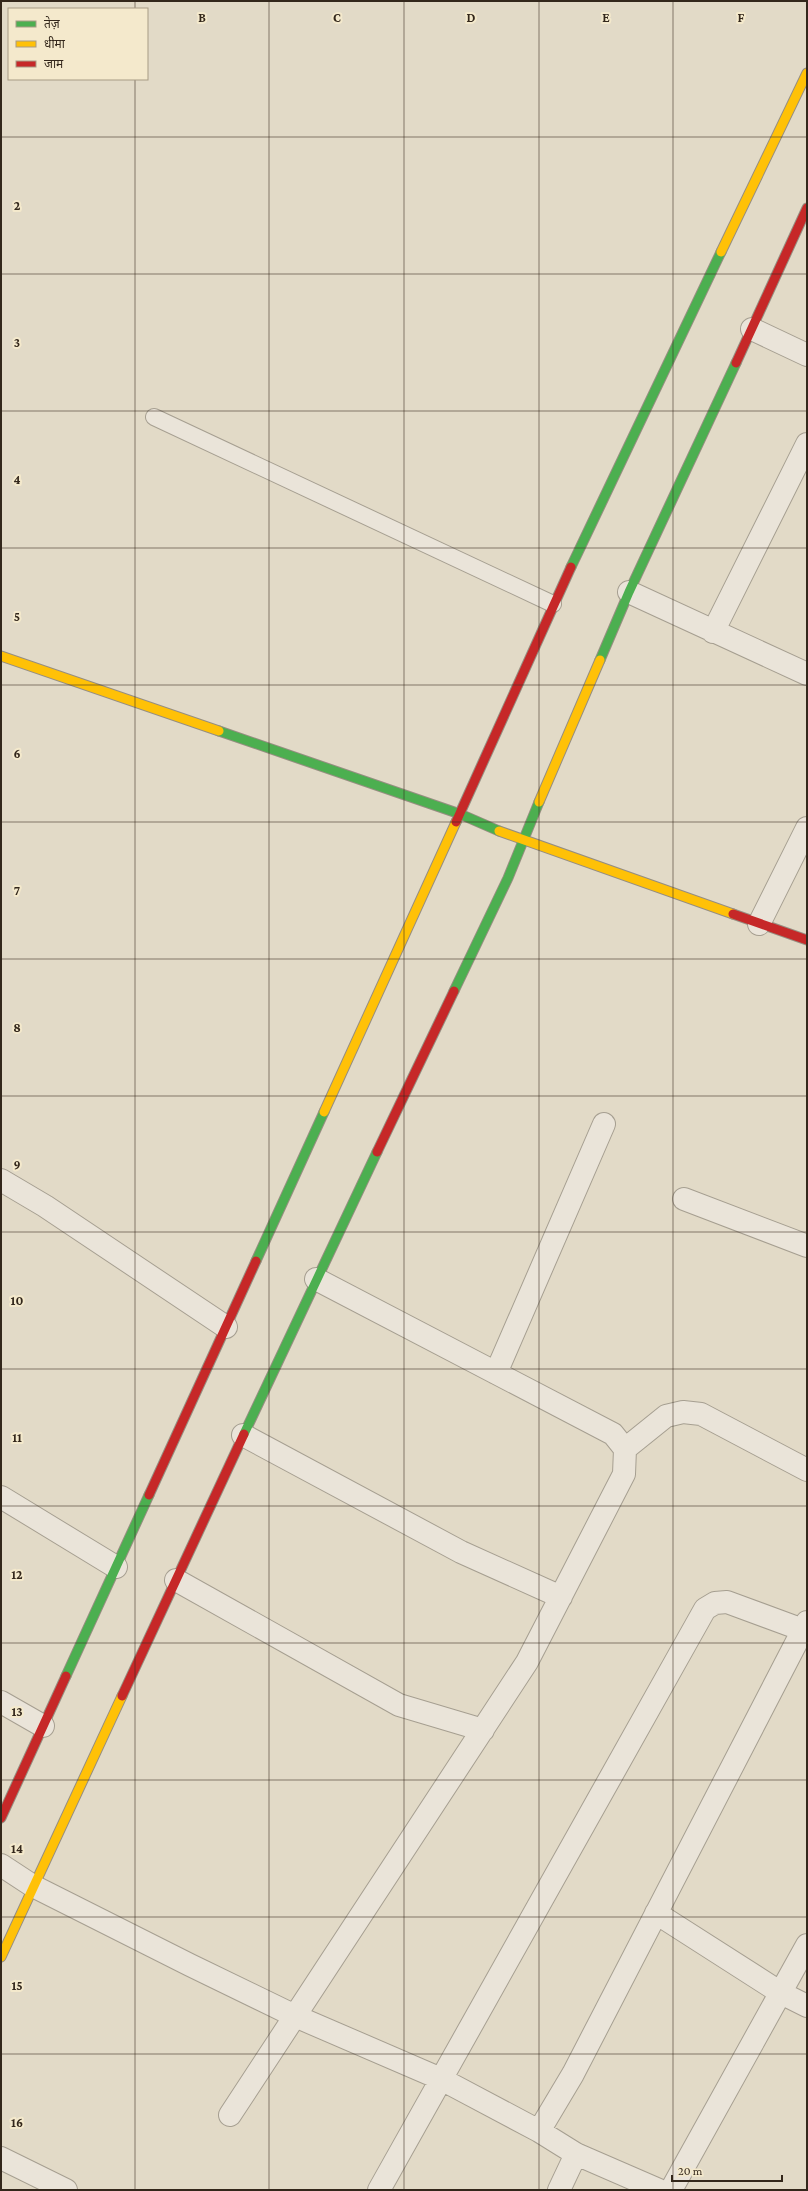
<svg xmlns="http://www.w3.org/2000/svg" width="808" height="2191" viewBox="0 0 808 2191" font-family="'Crimson Pro','Noto Sans Devanagari',serif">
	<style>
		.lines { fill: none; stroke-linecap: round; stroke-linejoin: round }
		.lane-casing { stroke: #a69f91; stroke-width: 18 }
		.street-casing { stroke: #a69f91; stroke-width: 24 }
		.fast-casing { stroke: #968e81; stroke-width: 11 }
		.slow-casing { stroke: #968e81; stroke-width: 11 }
		.jam-casing { stroke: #968e81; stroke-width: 11 }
		.lane { stroke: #eae4d9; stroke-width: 16 }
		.street { stroke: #eae4d9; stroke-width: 22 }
		.fast { stroke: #4caf50; stroke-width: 9 }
		.slow { stroke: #ffc107; stroke-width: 9 }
		.jam { stroke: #c62828; stroke-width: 9 }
		.grid { fill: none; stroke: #33271b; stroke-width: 1; stroke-opacity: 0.55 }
		.grid-label { font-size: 13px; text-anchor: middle; font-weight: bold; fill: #33271b; stroke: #f4e9cc; stroke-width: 4; stroke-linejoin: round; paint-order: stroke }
	</style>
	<rect width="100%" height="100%" fill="#e2dac7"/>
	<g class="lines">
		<g class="lane-casing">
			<path id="lane" d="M154 417 553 604"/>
		</g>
		<g class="street-casing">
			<path id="street" d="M752 329 807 355
				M629 592 807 674
				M713 632 807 444
				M759 924 807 828
				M1 1180 45 1206 226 1327
				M684 1199 807 1246
				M496 1373 604 1124
				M243 1435 461 1552 561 1597
				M625 1449 666 1416 683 1412 701 1414 807 1470
				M1 1497 116 1567
				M176 1580 399 1705 483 1730
				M1 1702 43 1726
				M1 1865 33 1886 190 1965 295 2016 441 2079 539 2131 576 2154 659 2190
				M656 1913 781 1993 807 2006
				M230 2115 527 1662 624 1474 625 1449 613 1434 316 1279
				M539 2131 573 2074 807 1622
				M1 2158 66 2190
				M379 2190 705 1609 715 1603 727 1602 803 1630
				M559 2190 576 2154
				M671 2190 807 1945"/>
		</g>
		<g class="fast-casing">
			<path id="fast" d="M571 567 721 252
				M600 660 629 592 736 363
				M219 731 460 814 499 831
				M454 991 508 878 539 802
				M256 1261 324 1112
				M244 1434 377 1152
				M66 1676 149 1495"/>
		</g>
		<g class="slow-casing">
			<path id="slow" d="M721 252 807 73
				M1 656 219 731
				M539 802 600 660
				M499 831 733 914
				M324 1112 456 822
				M1 1957 122 1696"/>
		</g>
		<g class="jam-casing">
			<path id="jam" d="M736 363 807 208
				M456 822 571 567
				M733 914 807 940
				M377 1152 454 991
				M149 1495 256 1261
				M122 1696 244 1434
				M1 1818 66 1676"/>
		</g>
		<use href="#lane" class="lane"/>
		<use href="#street" class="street"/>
		<use href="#fast" class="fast"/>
		<use href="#slow" class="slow"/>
		<use href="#jam" class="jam"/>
	</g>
	<path class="grid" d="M135 1V9M269 1V2190M404 1V2190M539 1V2190M673 1V2190M135 79V2190M1 137H807M1 274H807M1 411H807M1 548H807M1 685H807M1 822H807M1 959H807M1 1096H807M1 1232H807M1 1369H807M1 1506H807M1 1643H807M1 1780H807M1 1917H807M1 2054H807"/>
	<g class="grid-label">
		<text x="202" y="22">B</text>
		<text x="337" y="22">C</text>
		<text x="471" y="22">D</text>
		<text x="606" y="22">E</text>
		<text x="741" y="22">F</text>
		<text x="17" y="210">2</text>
		<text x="17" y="347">3</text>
		<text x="17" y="484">4</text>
		<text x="17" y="621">5</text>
		<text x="17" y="758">6</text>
		<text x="17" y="895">7</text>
		<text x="17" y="1032">8</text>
		<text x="17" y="1169">9</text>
		<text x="17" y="1305">10</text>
		<text x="17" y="1442">11</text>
		<text x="17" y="1579">12</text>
		<text x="17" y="1716">13</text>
		<text x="17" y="1853">14</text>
		<text x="17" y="1990">15</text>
		<text x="17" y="2127">16</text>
	</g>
	<rect width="808" height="2191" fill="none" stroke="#33271b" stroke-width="4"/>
	<rect x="8" y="8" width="140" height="72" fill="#f4e9cc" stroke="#a79b85"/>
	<rect x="16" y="21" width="20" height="6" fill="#4caf50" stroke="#a79b85"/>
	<text x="44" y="28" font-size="12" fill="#33271b">तेज़</text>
	<rect x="16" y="41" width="20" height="6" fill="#ffc107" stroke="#a79b85"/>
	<text x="44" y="48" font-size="12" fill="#33271b">धीमा</text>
	<rect x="16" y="61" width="20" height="6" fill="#c62828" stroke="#a79b85"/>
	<text x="44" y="68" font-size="12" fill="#33271b">जाम</text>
	<path d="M672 2175v6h110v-6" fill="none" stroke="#33271b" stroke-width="2"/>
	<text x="678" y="2175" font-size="12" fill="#33271b" stroke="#f4e9cc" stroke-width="3" paint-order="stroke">20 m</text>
</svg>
